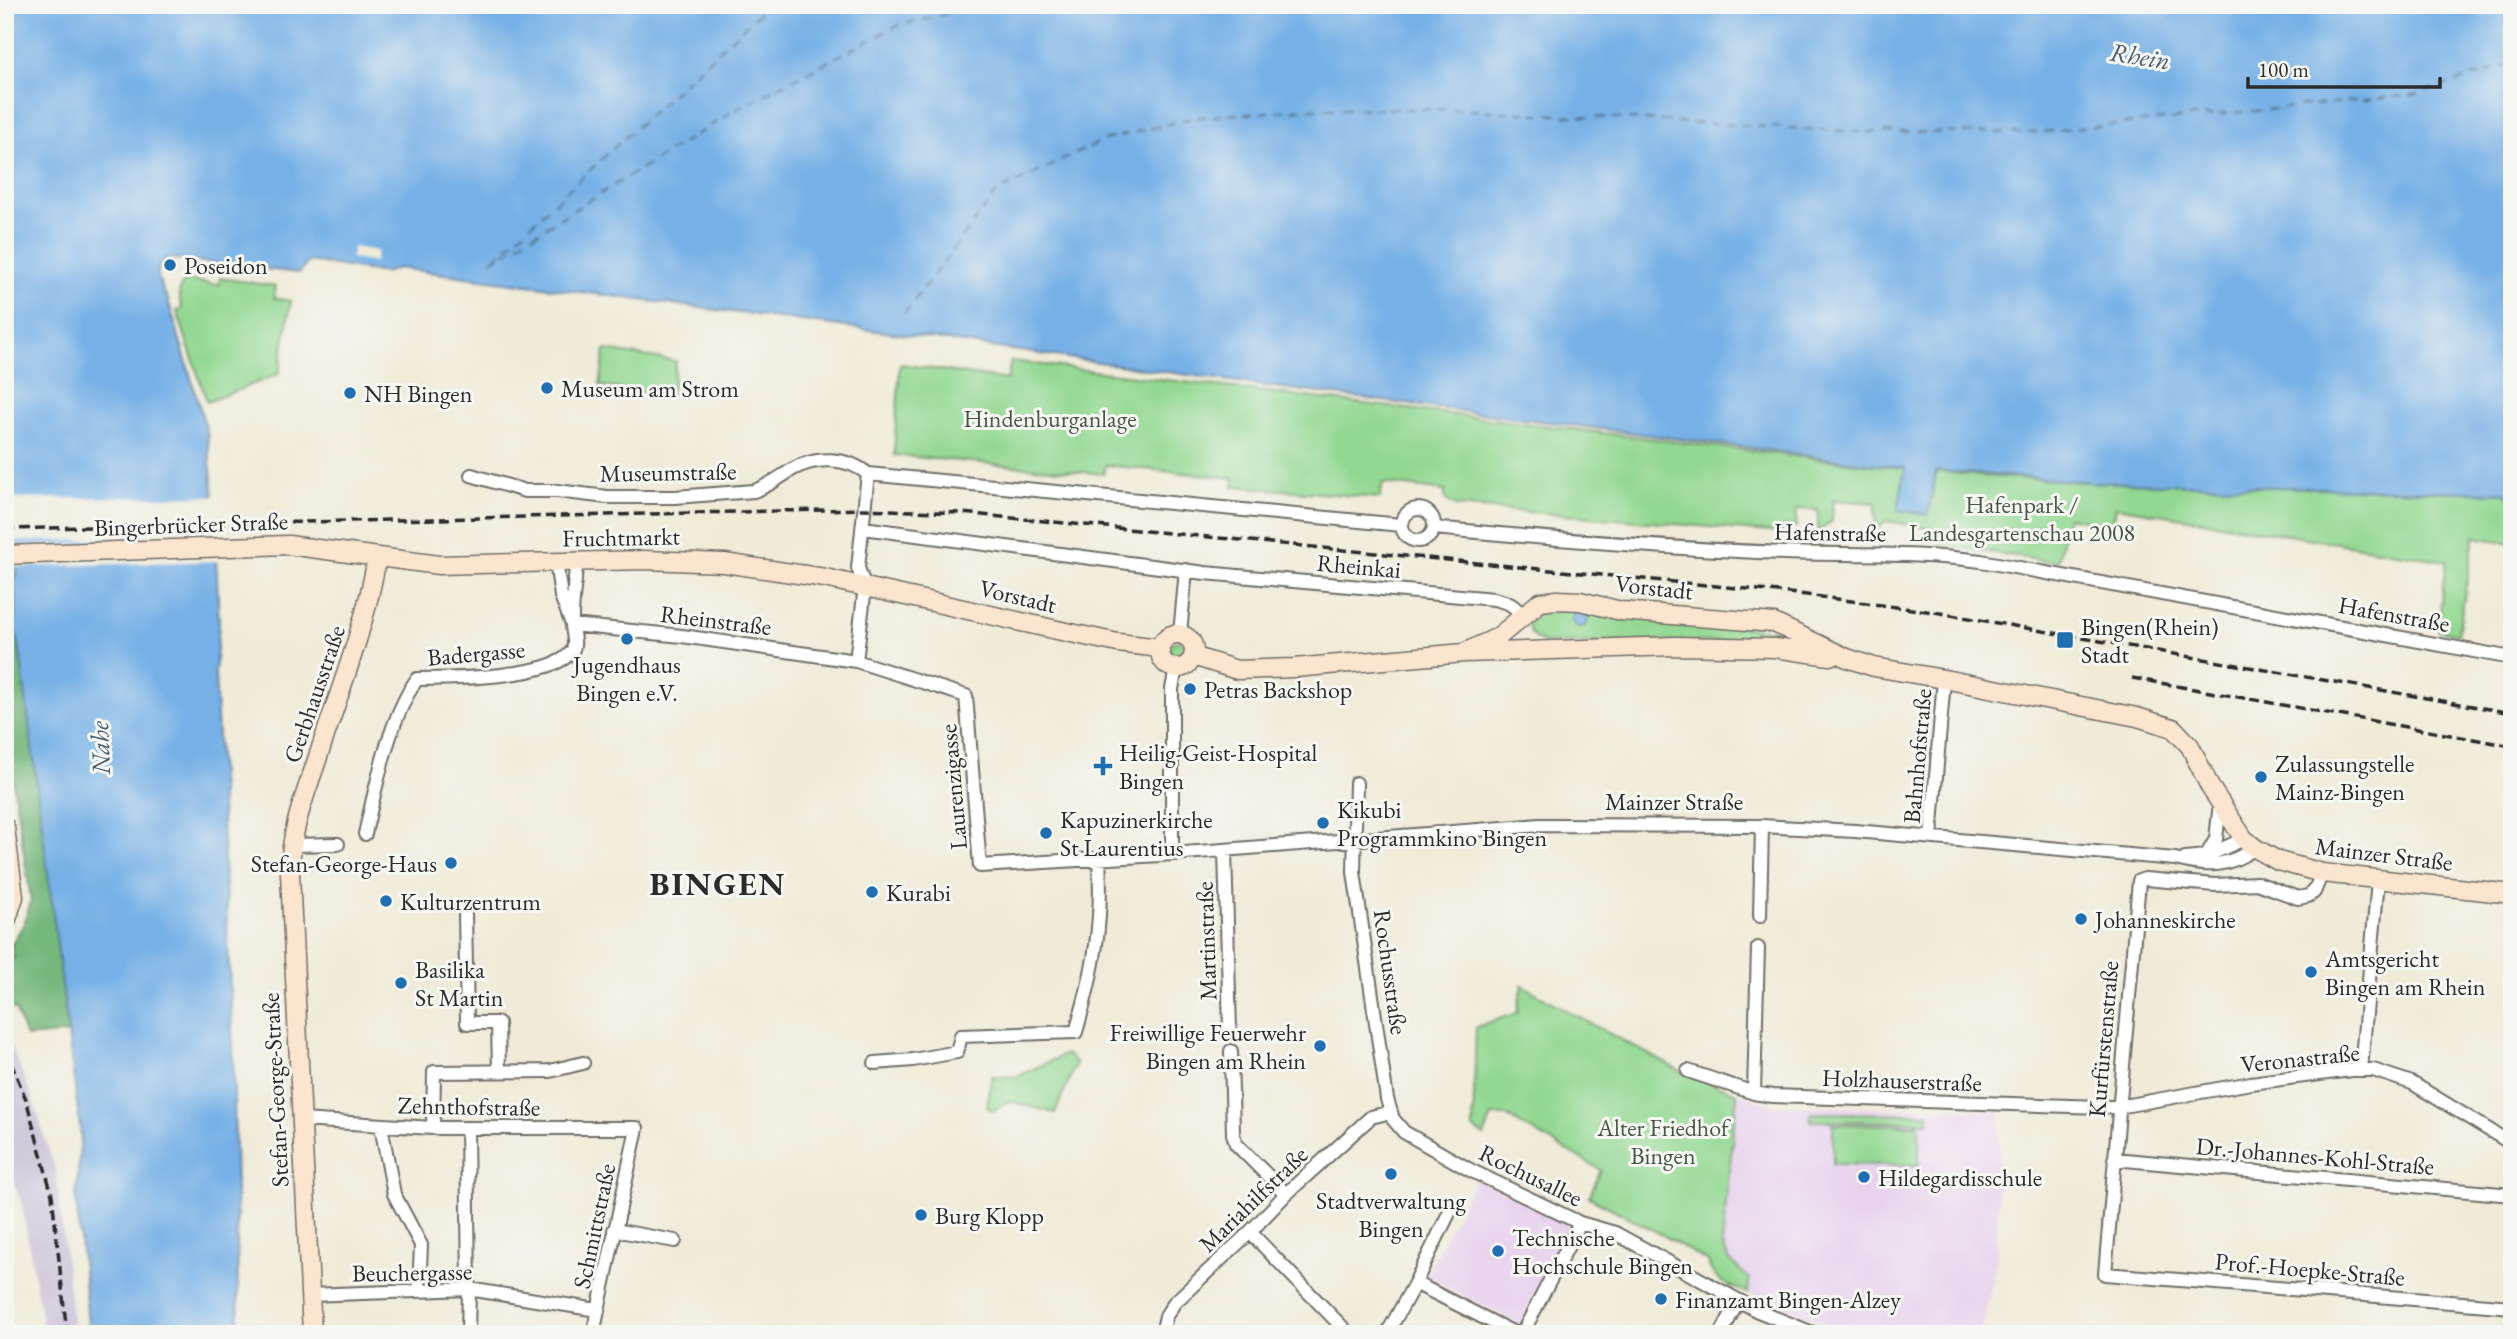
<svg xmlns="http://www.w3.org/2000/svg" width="2517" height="1339" viewBox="0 0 2517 1339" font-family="'EB Garamond',serif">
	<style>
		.built { fill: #e8d2ee }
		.industrial { fill: #c9bfd7 }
		.green { fill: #92d891; stroke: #5e825e; stroke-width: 2 }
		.forest { fill: #75b87b; stroke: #507253; stroke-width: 2 }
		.water { fill: #76b0e6; stroke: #506e88; stroke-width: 2 }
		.pier { fill: #efebd8 }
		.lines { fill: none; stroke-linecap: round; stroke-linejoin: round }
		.ferry { stroke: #455a6c; stroke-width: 2; stroke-dasharray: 9 7; stroke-linecap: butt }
		.minor-casing { stroke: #706e68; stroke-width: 16 }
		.secondary-casing { stroke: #706e68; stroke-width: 21 }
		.minor { stroke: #fff; stroke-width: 12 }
		.secondary { stroke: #fbe5cf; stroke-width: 18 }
		.rail { stroke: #2b2b2b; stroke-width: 3.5; stroke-dasharray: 10 5; stroke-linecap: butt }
		.poi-dot { fill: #1f6fb2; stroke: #f6f6f2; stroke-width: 2.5 }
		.labels { text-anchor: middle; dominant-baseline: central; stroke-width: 6; stroke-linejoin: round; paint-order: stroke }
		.poi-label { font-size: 24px; fill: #2b2b2b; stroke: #f6f6f2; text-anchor: start }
		.park-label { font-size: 24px; fill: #455644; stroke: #f6f6f2 }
		.street-label { font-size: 24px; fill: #2b2b2b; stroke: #f6f6f2 }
		.water-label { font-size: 26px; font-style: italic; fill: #455a6c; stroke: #f6f6f2 }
		.district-label { font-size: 32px; font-weight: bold; letter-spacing: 2px; fill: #2b2b2b; stroke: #f6f6f2 }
	</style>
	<rect width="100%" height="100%" fill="#f6f6f2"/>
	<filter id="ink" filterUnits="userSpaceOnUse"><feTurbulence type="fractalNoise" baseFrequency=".0143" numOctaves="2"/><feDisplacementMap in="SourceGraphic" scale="14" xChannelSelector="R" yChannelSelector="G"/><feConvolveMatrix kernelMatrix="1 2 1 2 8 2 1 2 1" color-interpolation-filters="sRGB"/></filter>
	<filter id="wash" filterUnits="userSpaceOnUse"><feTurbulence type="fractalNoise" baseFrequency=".00686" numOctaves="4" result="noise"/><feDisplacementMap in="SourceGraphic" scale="28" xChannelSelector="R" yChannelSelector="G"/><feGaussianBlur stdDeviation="1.57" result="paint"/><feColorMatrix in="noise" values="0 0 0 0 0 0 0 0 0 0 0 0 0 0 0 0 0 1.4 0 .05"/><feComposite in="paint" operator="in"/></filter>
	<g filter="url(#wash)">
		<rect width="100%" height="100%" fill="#efebd8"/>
		<path class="built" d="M1737 1093 1776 1106 2000 1110 1997 1258 1981 1334H1852L1748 1293 1749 1278 1729 1261 1722 1244Z
			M1476 1178 1570 1226 1520 1325 1425 1276Z"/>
		<path class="industrial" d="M5 1031 32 1097 56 1172 74 1334H44L22 1205 5 1159Z"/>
		<path class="green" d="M220 278 276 286 274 298 291 301 279 374 207 402 177 311 182 309C179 297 176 288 187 280L219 285Z
			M605 350 676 361 671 396 600 386Z
			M1011 361 1818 459 1981 476 2090 482 2507 493 2508 496H2512V543L2474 537 2458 634 2438 630 2446 561 2116 507 2113 525 2067 517 2058 561H2046L1938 544 1939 530 1886 521 1875 531 1876 503 1833 500 1832 521 1818 532V510L1797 509 1796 527H1783L1782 533 1456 506 1445 499V491L1383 483 1380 498 1233 486 1234 478 1105 465 1104 474 894 455 900 364 1007 380Z
			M1550 604 1775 631V641L1544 643C1534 638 1529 634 1528 623Z
			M1169 650a9 9 0 1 1 18 0a9 9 0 1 1-18 0Z
			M1522 985 1576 1016 1686 1074 1737 1093 1722 1244 1729 1261 1749 1278 1748 1293C1729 1286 1714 1283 1708 1262L1661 1234 1589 1197 1601 1170 1506 1116H1492L1484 1136 1473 1129 1476 1027 1517 1013Z
			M1066 1054 1076 1063 1055 1113 1009 1101 993 1111 987 1107 992 1076 1016 1077Z
			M1811 1113 1929 1114V1122L1811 1121Z
			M1833 1124 1919 1125V1165L1833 1164Z"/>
		<path class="forest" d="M5 567H17L13 627 19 643 70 1033 26 1037 15 1008 6 1011 5 1009V961L14 958 11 945 24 924 31 899 5 732Z"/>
		<path class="water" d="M5 5H2512V496H2507V493L2090 482 1936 471 1928 515 1898 510 1905 468 1259 385 900 334 398 268 385 273 309 261 299 273 168 258C150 268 160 285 168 300L207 432 213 489 219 623 215 674 233 1052 239 1334H89L76 1197 81 1135 19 644 13 627 16 609 14 587 17 573 13 482 5 461Z
			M1572 619a8 8 0 1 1 16 0a8 8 0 1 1-16 0Z"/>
		<path class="pier" d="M353 247 377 251 375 262 351 258Z
			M217 496 219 538 12 541 10 499Z
			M219 540 220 561 13 567 12 546Z"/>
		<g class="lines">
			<path class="ferry" d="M495 258 768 5
				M491 261 744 105 897 26 982 5
				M904 314 997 192 1104 140 1196 117 1316 109H1450L1859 132 2033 133 2414 95 2512 64"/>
		</g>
	</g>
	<g filter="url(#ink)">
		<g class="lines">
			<g class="minor-casing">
				<path id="minor" d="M868 474 1401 525
					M471 475 525 491H557L607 497H675L754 491C769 486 780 477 793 469 817 456 847 457 868 474
					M1402 525a16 16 0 1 1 32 0a16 16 0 1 1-32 0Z
					M863 528 1205 573 1494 599C1506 602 1515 604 1521 616
					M1434 528C1551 539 1667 549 1785 553 1850 555 1916 552 1981 561L2512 658
					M556 562 561 596 572 624
					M572 625 682 636 856 661 966 696 980 866 1160 855 1540 825 1762 826 1855 831 2175 859C2207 867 2227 868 2255 848
					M1180 634 1186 570
					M856 661 865 587 858 568 868 474
					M1356 783 1354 872 1387 1099 1393 1119 1404 1132 1470 1170 1580 1223 1615 1233 1758 1311 1815 1334
					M365 834C376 786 389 719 417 679 448 679 554 678 572 651 577 643 572 634 572 625 571 604 576 582 576 561
					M1931 837 1944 679
					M291 845 338 844
					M1225 850 1230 1031
					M1172 854V689L1176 668
					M2206 856 2216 839 2220 803
					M2185 858 2206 856 2244 839
					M2322 873 2314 892 2308 896 2298 898 2257 883 2215 885 2145 879 2139 881 2105 1274 2512 1307
					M465 913 467 1023H498L499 1071
					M1760 916 1762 826
					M1231 1051 1233 1134 1236 1144 1286 1194
					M875 1063 913 1060 957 1052 961 1036 1076 1032C1094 971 1103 923 1099 859
					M2361 1069 2378 880
					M1688 1071 1754 1093 1772 1096 2102 1107H2118L2251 1083 2351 1070H2373L2412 1083 2512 1144
					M1754 1093 1758 948
					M301 1120 433 1128H637L593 1334
					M381 1126 394 1194 421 1245 419 1291
					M433 1128 434 1072 550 1071 583 1063
					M467 1129 469 1289 468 1334
					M2114 1159 2512 1195
					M614 1230 675 1241
					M1250 1232 1349 1334
					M1415 1283 1516 1334
					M310 1295 469 1289 597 1310
					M1162 1334 1166 1316 1174 1303 1250 1232 1286 1194 1371 1117 1391 1112
					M1387 1334 1415 1283 1450 1211
					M1522 1334 1580 1223
					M1721 1334 1738 1301"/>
			</g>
			<g class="secondary-casing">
				<path id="secondary" d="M5 555 288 545 439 565 645 560 724 563 825 578 1057 630 1118 643 1160 648
					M1160 651a17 17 0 1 1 34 0a17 17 0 1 1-34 0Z
					M1464 653 1498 637 1540 602 1557 600 1580 601 1621 611 1774 623 1847 658 1874 667 1944 679 2137 717 2173 728 2190 746 2210 787 2244 839 2255 848 2278 861 2322 873 2512 894
					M1193 656 1237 670 1294 668 1464 653 1675 646 1775 648 1830 656
					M5 827 14 897 5 925
					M312 1334 290 873C290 834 303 800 316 763 338 694 365 630 377 557"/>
			</g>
			<use href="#minor" class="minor"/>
			<use href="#secondary" class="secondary"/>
			<path class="rail" d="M5 529 865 509 961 513 1799 594 1934 612 2512 713
				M2132 678 2512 746
				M5 1049 26 1099 52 1195 67 1334"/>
		</g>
	</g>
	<g class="poi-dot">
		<circle cx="170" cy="265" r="7"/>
		<circle cx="547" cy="388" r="7"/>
		<circle cx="350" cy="393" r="7"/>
		<circle cx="627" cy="639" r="7"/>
		<rect x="2056" y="631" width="18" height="18" rx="3.5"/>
		<circle cx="1190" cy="689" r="7"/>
		<path d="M1099.5 755.5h7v7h7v7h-7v7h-7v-7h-7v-7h7z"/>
		<circle cx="2261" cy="777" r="7"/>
		<circle cx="1323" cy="823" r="7"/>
		<circle cx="1046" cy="833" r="7"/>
		<circle cx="451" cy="863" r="7"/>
		<circle cx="872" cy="892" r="7"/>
		<circle cx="386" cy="901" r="7"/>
		<circle cx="2081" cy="919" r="7"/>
		<circle cx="2311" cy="972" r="7"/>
		<circle cx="401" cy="983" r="7"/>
		<circle cx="1320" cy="1046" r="7"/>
		<circle cx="1391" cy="1174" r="7"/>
		<circle cx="1864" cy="1177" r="7"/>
		<circle cx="921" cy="1215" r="7"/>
		<circle cx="1498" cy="1251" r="7"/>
		<circle cx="1661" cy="1299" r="7"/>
	</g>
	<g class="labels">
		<g class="poi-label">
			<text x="184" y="265">Poseidon</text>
			<text x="561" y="388">Museum am Strom</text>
			<text x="364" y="393">NH Bingen</text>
			<text x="2081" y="626">Bingen(Rhein)<tspan x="2081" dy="28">Stadt</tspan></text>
			<text x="627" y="664" text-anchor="middle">Jugendhaus<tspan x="627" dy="28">Bingen e.V.</tspan></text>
			<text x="1204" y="689">Petras Backshop</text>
			<text x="1119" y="752">Heilig-Geist-Hospital<tspan x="1119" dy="28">Bingen</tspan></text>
			<text x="2275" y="763">Zulassungstelle<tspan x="2275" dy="28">Mainz-Bingen</tspan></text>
			<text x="1337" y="809">Kikubi<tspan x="1337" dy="28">Programmkino Bingen</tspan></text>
			<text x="1060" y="819">Kapuzinerkirche<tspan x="1060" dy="28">St Laurentius</tspan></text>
			<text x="437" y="863" text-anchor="end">Stefan-George-Haus</text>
			<text x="886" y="892">Kurabi</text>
			<text x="400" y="901">Kulturzentrum</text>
			<text x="2095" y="919">Johanneskirche</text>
			<text x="2325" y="958">Amtsgericht<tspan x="2325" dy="28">Bingen am Rhein</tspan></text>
			<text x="415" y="969">Basilika<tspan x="415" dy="28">St Martin</tspan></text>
			<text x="1306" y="1032" text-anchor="end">Freiwillige Feuerwehr<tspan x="1306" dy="28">Bingen am Rhein</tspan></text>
			<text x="1878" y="1177">Hildegardisschule</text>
			<text x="1391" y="1200" text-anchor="middle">Stadtverwaltung<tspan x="1391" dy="28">Bingen</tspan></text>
			<text x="935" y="1215">Burg Klopp</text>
			<text x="1512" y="1237">Technische<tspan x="1512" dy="28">Hochschule Bingen</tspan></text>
			<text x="1675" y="1299">Finanzamt Bingen-Alzey</text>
		</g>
		<g class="park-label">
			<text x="1050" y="418">Hindenburganlage</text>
			<text x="2022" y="504">Hafenpark /<tspan x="2022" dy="28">Landesgartenschau 2008</tspan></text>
			<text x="1663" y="1127">Alter Friedhof<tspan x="1663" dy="28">Bingen</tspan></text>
		</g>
		<g class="street-label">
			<text transform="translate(668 472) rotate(-1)">Museumstraße</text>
			<text transform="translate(191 524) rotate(-2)">Bingerbrücker Straße</text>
			<text transform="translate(1830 532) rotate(1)">Hafenstraße</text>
			<text transform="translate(621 537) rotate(-1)">Fruchtmarkt</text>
			<text transform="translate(1359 566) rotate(5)">Rheinkai</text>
			<text transform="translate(1654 587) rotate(6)">Vorstadt</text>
			<text transform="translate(1018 596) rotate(13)">Vorstadt</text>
			<text transform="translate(2394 614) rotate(10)">Hafenstraße</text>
			<text transform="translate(716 620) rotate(7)">Rheinstraße</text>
			<text transform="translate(476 653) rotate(-5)">Badergasse</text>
			<text transform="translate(314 694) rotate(-71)">Gerbhausstraße</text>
			<text transform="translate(1917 756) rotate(-85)">Bahnhofstraße</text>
			<text transform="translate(953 787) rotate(-95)">Laurenzigasse</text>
			<text x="1674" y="801">Mainzer Straße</text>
			<text transform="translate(2384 854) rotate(7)">Mainzer Straße</text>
			<text transform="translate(1206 941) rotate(-92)">Martinstraße</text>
			<text transform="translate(1391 972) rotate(82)">Rochusstraße</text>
			<text transform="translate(2103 1039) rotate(-85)">Kurfürstenstraße</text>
			<text transform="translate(2300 1058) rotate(-6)">Veronastraße</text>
			<text transform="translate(1902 1080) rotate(2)">Holzhauserstraße</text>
			<text transform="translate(275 1090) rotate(-93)">Stefan-George-Straße</text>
			<text transform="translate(469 1106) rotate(1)">Zehnthofstraße</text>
			<text transform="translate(2315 1156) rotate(5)">Dr.-Johannes-Kohl-Straße</text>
			<text transform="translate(1531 1175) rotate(26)">Rochusallee</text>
			<text transform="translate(1253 1199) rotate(-44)">Mariahilfstraße</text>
			<text transform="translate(594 1226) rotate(-78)">Schmittstraße</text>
			<text transform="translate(2310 1269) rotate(5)">Prof.-Hoepke-Straße</text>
			<text transform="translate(412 1272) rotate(-1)">Beuchergasse</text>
		</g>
		<g class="water-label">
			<text transform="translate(2140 56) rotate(9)">Rhein</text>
			<text transform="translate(100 748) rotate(-92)">Nahe</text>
		</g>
		<g class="district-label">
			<text x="718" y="884">BINGEN</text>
		</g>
	</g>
	<rect width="2517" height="1339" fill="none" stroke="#f6f6f2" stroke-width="28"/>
	<path d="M2248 77v10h192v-10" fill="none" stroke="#2b2b2b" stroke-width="3.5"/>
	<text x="2258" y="77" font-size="21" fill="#2b2b2b" stroke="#f6f6f2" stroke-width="5" paint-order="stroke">100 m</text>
</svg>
